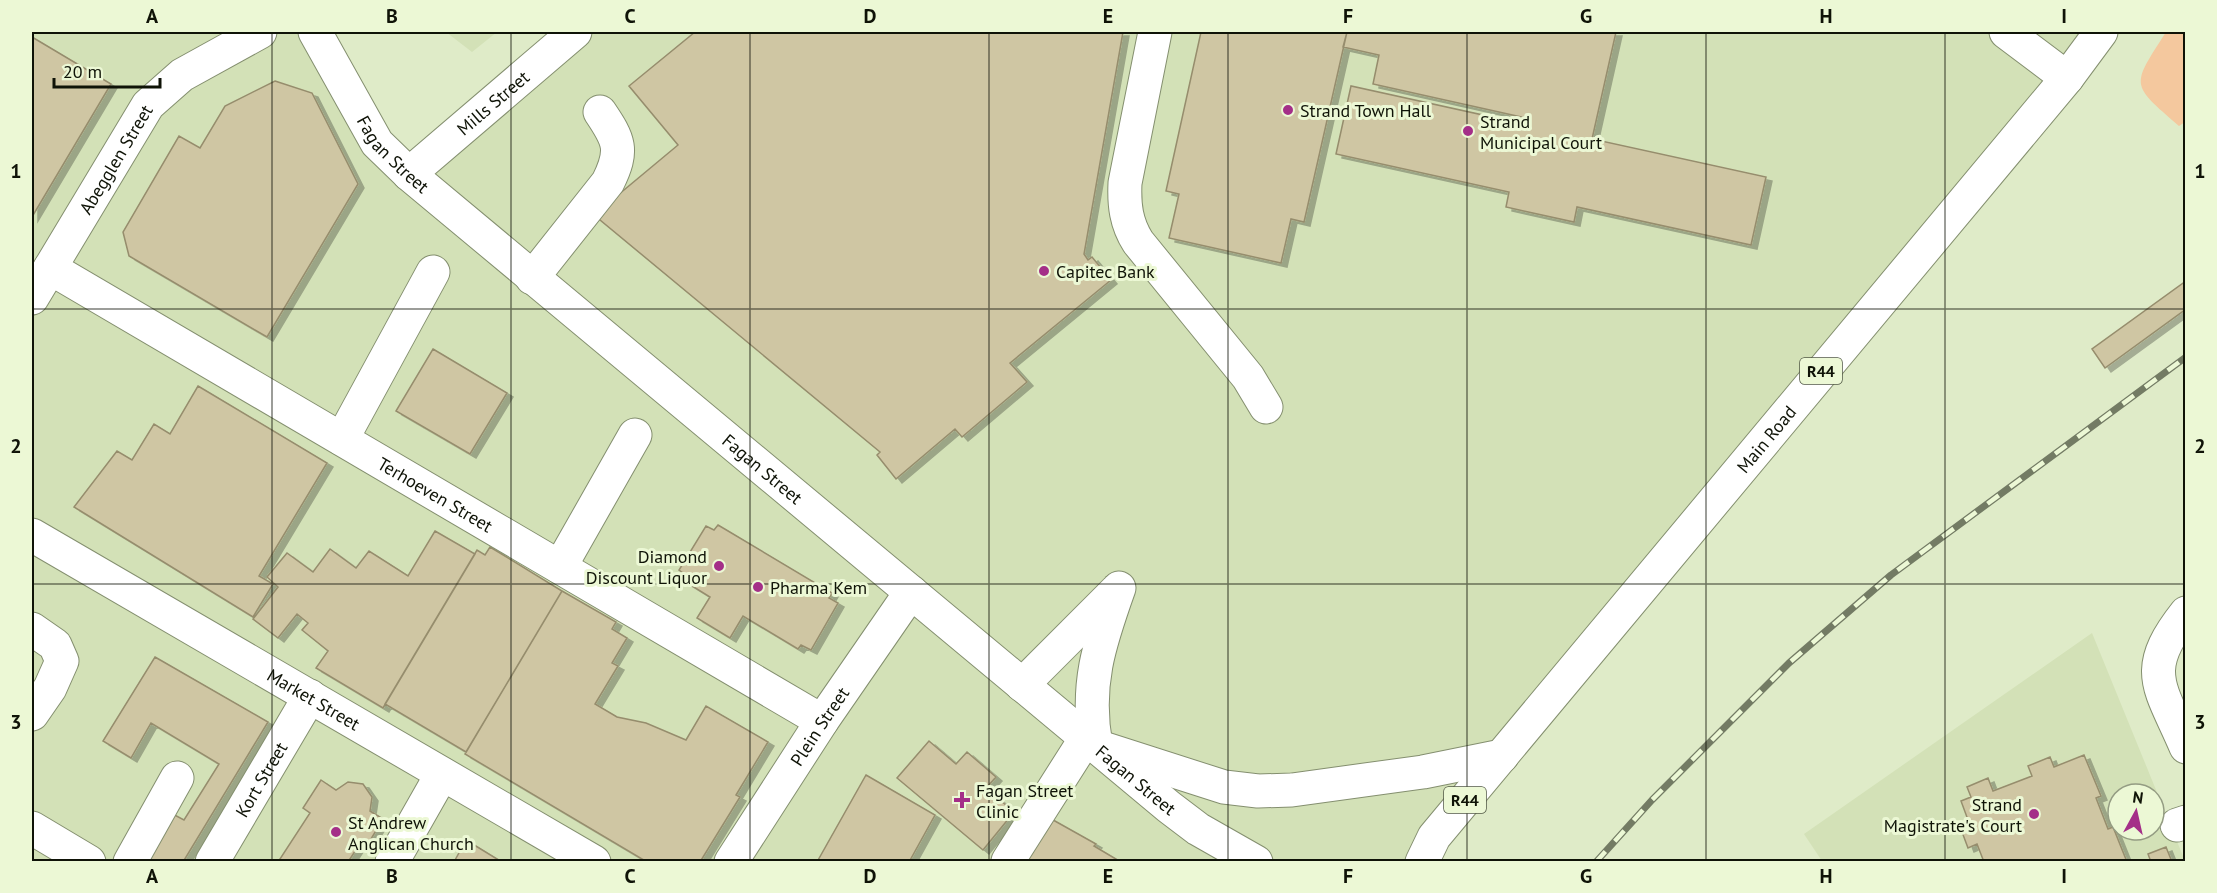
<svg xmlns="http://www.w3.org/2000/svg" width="2217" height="893" viewBox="0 0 2217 893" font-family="'PT Sans',sans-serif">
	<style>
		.built { fill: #d3e1b7; fill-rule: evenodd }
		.green { fill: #f4c89e }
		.building { fill: #cfc6a3; stroke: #968d6d; stroke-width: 1.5; filter: url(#shadow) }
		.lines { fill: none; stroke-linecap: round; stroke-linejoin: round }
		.minor-casing { stroke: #848f6f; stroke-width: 35 }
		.major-casing { stroke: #848f6f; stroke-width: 35 }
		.minor { stroke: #fff; stroke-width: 33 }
		.major { stroke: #fff; stroke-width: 33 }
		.rail-casing { stroke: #737b64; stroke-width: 7 }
		.rail { stroke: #ecf8d5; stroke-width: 4.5; stroke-dasharray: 14; stroke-linecap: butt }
		.grid { fill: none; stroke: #0f1307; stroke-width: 1.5; stroke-opacity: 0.55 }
		.poi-dot { fill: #a42f88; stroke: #ecf8d5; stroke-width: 2 }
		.labels { text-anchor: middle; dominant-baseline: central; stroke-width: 6; stroke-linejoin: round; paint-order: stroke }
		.shield { fill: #ecf8d5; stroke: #515845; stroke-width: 1.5 }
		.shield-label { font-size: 16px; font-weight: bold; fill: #0f1307 }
		.street-label { font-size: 18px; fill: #0f1307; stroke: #ecf8d5 }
		.poi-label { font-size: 18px; fill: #0f1307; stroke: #ecf8d5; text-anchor: start }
		.neatline { fill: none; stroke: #0f1307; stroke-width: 2 }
		.grid-label { font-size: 20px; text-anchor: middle; font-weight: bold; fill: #0f1307 }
	</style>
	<defs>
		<filter id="shadow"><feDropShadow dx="6" dy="4" stdDeviation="0" flood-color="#0004"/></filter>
	</defs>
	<rect width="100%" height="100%" fill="#dfebc8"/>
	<path class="built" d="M32 32H317L408 174 579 32H2102L1429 846 1399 862 32 861Z
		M446 32H497L472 52Z
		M2092 633 2185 861H1822L1804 834ZM2118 794H2154V830H2118Z"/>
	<path class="green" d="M2166 32H2185V122L2179 126C2130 83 2131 87 2166 32Z"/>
	<path class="building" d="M695 32H1123L1084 254 1088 260 1092 257 1111 280 1010 363 1027 382 962 437 955 429 896 479 877 455 880 452 594 215 678 145 629 86Z
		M1201 32H1347L1304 222 1291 219 1281 263 1169 238 1179 194 1166 191Z
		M1347 32H1616L1592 139 1766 177 1751 245 1577 207 1574 222 1506 207 1509 192 1336 154 1351 86 1524 124 1526 118 1373 84 1379 55 1343 47Z
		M32 37 111 84 32 217Z
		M275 81 312 93 358 184 267 337 129 256 123 232 179 136 200 148 225 106Z
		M2186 281V309L2105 368 2092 349Z
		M433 349 507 393 470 454 396 411Z
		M198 386 327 463 259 576 273 584 253 617 74 507 117 451 132 460 154 424 170 434Z
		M718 525 832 593 829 598 838 603 811 650 801 645 798 649 743 616 730 638 697 618 710 597 684 581 687 576 679 570 706 526 714 530Z
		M435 531 475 554 383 708 316 668 328 651 302 630 308 623 297 614 278 638 253 619 278 587 267 577 287 553 313 572 330 549 356 568 369 551 408 576Z
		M490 547 562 591 466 752 385 704 477 550 485 555Z
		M562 591 616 622 612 629 627 638 612 663 618 666 595 704 617 717 646 723 686 740 706 706 768 742 736 795 740 797 700 862H647L465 754Z
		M155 657 268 722 183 862H148L169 812 184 820 219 764 151 723 131 758 103 741Z
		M929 741 956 764 967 752 996 777 986 788 1014 812 983 850 897 778Z
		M2084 755 2101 796 2096 798 2108 829 2113 827 2127 862H1984L1977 844 1968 848 1962 832 1971 828 1961 801 1971 797 1967 787 1988 778 1993 791 2032 776 2028 766 2050 757 2054 767Z
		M866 775 935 815 909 862H817Z
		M321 780 336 790 348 782 363 784 372 797 370 811 383 819 365 849 359 845 348 862H278L310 813 303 808Z
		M1046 816 1096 844 1094 846 1121 862H1020Z
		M466 840 502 862H454Z
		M2166 847 2172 862H2151L2148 854Z"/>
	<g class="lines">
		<g class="minor-casing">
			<g id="minor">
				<path id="s1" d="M315 32 377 143 409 174 1169 807 1198 829 1256 862"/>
				<path d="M1155 32 1125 183C1124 205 1126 223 1138 242L1248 377 1266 407"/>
				<path d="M2006 32 2067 78"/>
				<path id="s2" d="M409 174 575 32"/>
				<path id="s3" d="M50 268 822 721"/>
				<path d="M532 278 608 182C624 150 619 140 600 112"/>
				<path id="s4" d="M32 298 148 105 182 75 260 32"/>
				<path d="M342 439 433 272"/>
				<path id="s5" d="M32 535 594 862"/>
				<path d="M560 567 635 435"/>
				<path d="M2186 613C2140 671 2160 686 2186 747"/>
				<path d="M32 629 55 645 62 661 50 688 32 714"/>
				<path d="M1022 685 1116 591"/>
				<path d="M1096 746C1085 686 1099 644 1119 588"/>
				<path d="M2177 825 2186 822"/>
				<path d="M32 828 89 862"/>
				<path d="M1008 861 1086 738"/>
				<path d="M130 862 177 778"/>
				<path id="s6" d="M212 862 310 696"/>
				<path d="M392 862 442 774"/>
				<path id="s7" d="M731 862 822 721 911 592"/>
			</g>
		</g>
		<g class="major-casing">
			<g id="major">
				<path d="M1096 746 1224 787 1258 791 1292 790 1423 772 1502 756"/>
				<path id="s8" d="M1422 862 1434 837 2067 78 2101 32"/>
			</g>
		</g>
		<use href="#minor" class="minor"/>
		<use href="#major" class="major"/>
		<g class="rail-casing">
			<path id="rail" d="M1596 862 1652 800 1789 663 1891 575 2186 357"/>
		</g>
		<use href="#rail" class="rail"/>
	</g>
	<path class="grid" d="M272 32V862M511 32V862M750 32V862M989 32V862M1228 32V862M1467 32V862M1706 32V862M1945 32V862M32 309H2186M32 584H2186"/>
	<g class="poi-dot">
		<circle cx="1288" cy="110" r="6"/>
		<circle cx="1468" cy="131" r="6"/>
		<circle cx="1044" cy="271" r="6"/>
		<circle cx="719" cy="566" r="6"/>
		<circle cx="758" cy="587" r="6"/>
		<path d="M959 791h6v6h6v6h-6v6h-6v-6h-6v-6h6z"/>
		<circle cx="2034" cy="814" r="6"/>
		<circle cx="336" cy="832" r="6"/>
	</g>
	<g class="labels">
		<g class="shield">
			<rect x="1800" y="358" width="42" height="26" rx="4.5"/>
			<rect x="1444" y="787" width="42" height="26" rx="4.5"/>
		</g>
		<g class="shield-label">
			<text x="1821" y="371">R44</text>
			<text x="1465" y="800">R44</text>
		</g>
		<g class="street-label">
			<text stroke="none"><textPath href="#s2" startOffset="110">Mills Street</textPath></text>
			<text stroke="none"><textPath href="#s1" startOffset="146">Fagan Street</textPath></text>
			<text stroke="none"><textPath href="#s4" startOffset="162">Abegglen Street</textPath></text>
			<text stroke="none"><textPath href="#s8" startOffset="546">Main Road</textPath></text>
			<text stroke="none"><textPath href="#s1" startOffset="632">Fagan Street</textPath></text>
			<text stroke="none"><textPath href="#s3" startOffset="447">Terhoeven Street</textPath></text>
			<text stroke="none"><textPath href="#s5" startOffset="326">Market Street</textPath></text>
			<text stroke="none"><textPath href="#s7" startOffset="162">Plein Street</textPath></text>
			<text stroke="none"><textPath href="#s6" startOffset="96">Kort Street</textPath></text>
			<text stroke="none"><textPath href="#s1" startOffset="1118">Fagan Street</textPath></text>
		</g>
		<g class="poi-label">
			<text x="1300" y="110">Strand Town Hall</text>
			<text x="1480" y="121">Strand<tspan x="1480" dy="21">Municipal Court</tspan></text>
			<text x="1056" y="271">Capitec Bank</text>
			<text x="707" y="556" text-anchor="end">Diamond<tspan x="707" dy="21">Discount Liquor</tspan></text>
			<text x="770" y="587">Pharma Kem</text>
			<text x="976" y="790">Fagan Street<tspan x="976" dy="21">Clinic</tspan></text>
			<text x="2022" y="804" text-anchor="end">Strand<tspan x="2022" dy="21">Magistrate's Court</tspan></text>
			<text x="348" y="822">St Andrew<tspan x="348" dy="21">Anglican Church</tspan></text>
		</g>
	</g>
	<rect width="2217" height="893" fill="none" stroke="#ecf8d5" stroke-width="66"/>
	<g transform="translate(2136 812) rotate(8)"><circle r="28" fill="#ecf8d5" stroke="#949c83" stroke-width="1.5"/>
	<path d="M0-4.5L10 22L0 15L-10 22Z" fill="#a42f88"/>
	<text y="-9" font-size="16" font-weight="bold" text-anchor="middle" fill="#0f1307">N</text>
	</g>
	<path d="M54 78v9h106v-9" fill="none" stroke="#0f1307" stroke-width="3"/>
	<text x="63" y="78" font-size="18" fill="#0f1307" stroke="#ecf8d5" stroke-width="4.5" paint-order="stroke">20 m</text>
	<rect x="33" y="33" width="2151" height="827" class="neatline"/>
	<g class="grid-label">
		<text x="152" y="23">A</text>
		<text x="392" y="23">B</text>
		<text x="630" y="23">C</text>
		<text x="870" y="23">D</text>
		<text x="1108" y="23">E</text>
		<text x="1348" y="23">F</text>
		<text x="1586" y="23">G</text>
		<text x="1826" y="23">H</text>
		<text x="2064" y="23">I</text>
		<text x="16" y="178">1</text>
		<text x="2200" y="178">1</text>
		<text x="16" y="453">2</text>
		<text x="2200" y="453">2</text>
		<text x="16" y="729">3</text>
		<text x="2200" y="729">3</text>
		<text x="152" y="883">A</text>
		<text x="392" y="883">B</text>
		<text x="630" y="883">C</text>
		<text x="870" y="883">D</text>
		<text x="1108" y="883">E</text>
		<text x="1348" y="883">F</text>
		<text x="1586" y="883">G</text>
		<text x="1826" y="883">H</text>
		<text x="2064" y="883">I</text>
	</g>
</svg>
